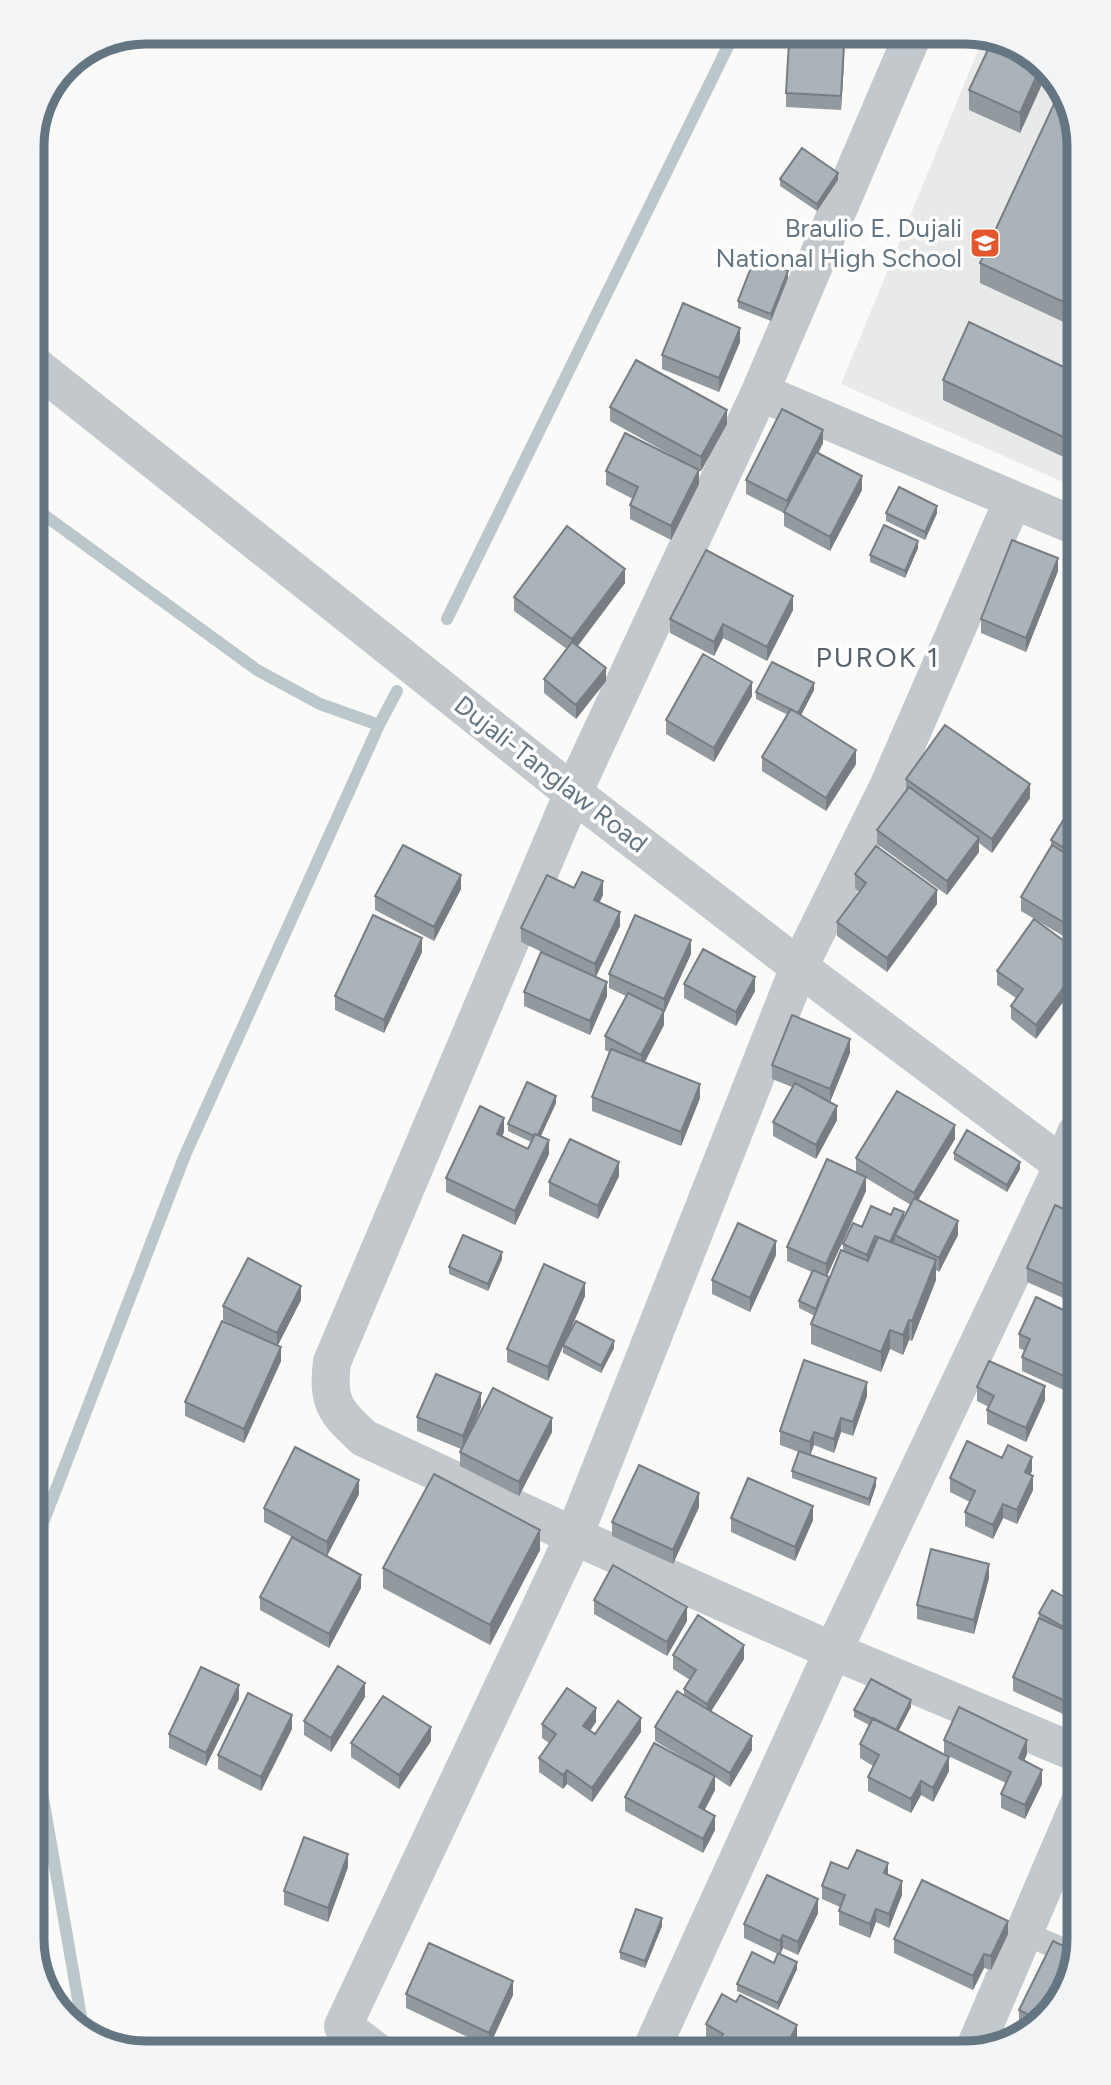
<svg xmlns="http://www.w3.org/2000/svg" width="1111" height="2085" viewBox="0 0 1111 2085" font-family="Figtree,sans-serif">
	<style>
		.built { fill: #e8e9e9 }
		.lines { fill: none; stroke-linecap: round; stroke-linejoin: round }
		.stream { stroke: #bbc7cb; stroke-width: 12 }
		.service { stroke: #c3c8cc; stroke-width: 24 }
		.minor { stroke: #c3c8cc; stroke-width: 38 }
		.tertiary { stroke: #c3c8cc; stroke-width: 38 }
		.wall { fill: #929a9f; fill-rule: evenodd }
		.shaded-wall { fill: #777d82 }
		.building { fill: #aab3b9; stroke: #777d82; stroke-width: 2 }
		.labels { text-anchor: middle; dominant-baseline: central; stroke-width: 7; stroke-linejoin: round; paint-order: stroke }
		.poi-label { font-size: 26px; fill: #657683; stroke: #fff; text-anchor: end }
		.street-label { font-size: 26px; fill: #657683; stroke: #fff }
		.neighbourhood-label { font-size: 28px; letter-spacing: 2px; fill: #57646e; stroke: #fff }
		.rim { fill: none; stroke: #657683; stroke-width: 9 }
	</style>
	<rect width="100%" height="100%" fill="#fafaf8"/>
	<path class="built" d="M984 36 1029 51 1071 102 1072 486 841 384Z"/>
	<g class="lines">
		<path class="stream" d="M33 507 257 670 320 704 379 725
			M447 619 735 32
			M38 1547 41 1528 185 1155 379 725 397 691
			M39 1775 84 2034"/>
		<path class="service" d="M1024 1933 1075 1955"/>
		<path class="minor" d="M914 32 760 392 573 793 332 1362C327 1402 335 1412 364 1438L574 1536 833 1651 1079 1754
			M760 392 1073 525
			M976 2045 1079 1804
			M652 2048 833 1651 1063 1165 1076 1133
			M376 2051 343 2026 574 1536 799 967 888 787 1013 500"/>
		<path class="tertiary" d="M33 364 573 793 799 967 1076 1175"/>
	</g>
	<path class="wall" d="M1029 51 1047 73 1020 133 969 110V90Z
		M844 60 841 110 786 107V93Z
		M1071 111 1072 326 980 283V263Z
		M780 179 838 180 817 211 780 186Z
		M788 278 771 321 738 308V301Z
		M740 342 719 392 662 369V355Z
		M1072 371V461L943 400V380Z
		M610 407 727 424 701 471 699 470V484L671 540 630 519V505L633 499 606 485V471L696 469 610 421Z
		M823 443 818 453 862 490 830 551 784 526V513L746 494V480Z
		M886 513H937L925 540 886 521Z
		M918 548 905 578 870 562V555Z
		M1058 571 1026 652 981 633V619Z
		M625 583 578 646 606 681 576 719 544 693V679L567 649 514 611V597Z
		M1073 599V627L1065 624V616Z
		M793 610 767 661 723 638 714 656 670 633V619Z
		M814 690 801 715 856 764 826 811 762 771V757L788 715 756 699V692Z
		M752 696 714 762 666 734V720Z
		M906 779 1030 798 992 853 979 843V852L947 895 877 844V830L906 790Z
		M1074 803 1075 943 1021 911V897L1051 847V840Z
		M855 874 937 904 887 972 837 936V922L859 892 855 888Z
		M574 888 603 895 599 903 620 926 596 977 607 996 590 1035 524 1006V992L563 962 521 942V928Z
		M461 889 434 941 375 910V896Z
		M1075 949 1036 1039 1011 1019V1006L1016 998 997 985V971Z
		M422 952 384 1033 335 1010V996Z
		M691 954 664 1013V1025L645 1062 700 1098 681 1146 592 1111V1097L609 1052 605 1050V1036L626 996 609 988V974Z
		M684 984 755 991 736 1026 684 998Z
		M850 1053 830 1102 837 1120 816 1159 773 1136V1122L792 1087 772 1079V1065Z
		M556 1103 541 1136 549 1154 515 1225 446 1192V1178L504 1132 502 1136 528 1149 531 1142 508 1131V1124Z
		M955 1139 918 1200 958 1235 939 1272 936 1270V1280L912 1341 909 1340 903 1355 890 1349 881 1372 811 1344V1324L815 1316 799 1308V1301L812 1272 787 1261V1247L856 1172V1158ZM866 1178 911 1205 904 1218 891 1215 862 1227 843 1244V1250L829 1280 827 1276 866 1191Z
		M954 1153 1020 1169 1007 1192 954 1160Z
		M619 1176 598 1219 549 1196V1182Z
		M1076 1215 1070 1301 1027 1282V1268Z
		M776 1255 750 1312 712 1294V1280Z
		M502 1259 488 1291 449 1274V1267Z
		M585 1296 564 1345 614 1348 601 1373 563 1353V1346L548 1381 507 1362V1349Z
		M301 1300 278 1345 281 1361 244 1443 185 1416V1402L243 1330 223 1320V1306Z
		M1076 1316 1077 1396 1022 1371V1357L1025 1351 1019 1348V1334Z
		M977 1387 1045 1400 1026 1442 987 1424V1410L989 1407 977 1401Z
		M867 1396 853 1436 841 1432 834 1453 814 1445 810 1455 876 1486 869 1506 792 1478V1471L799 1452 780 1445V1431Z
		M481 1407 470 1431 552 1432 519 1496 460 1466V1452L461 1449 417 1431V1417Z
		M1032 1471 1030 1475 1033 1490 1017 1524 1003 1518 993 1539 965 1526V1512L970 1502 950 1492V1478Z
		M359 1494 327 1556 361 1588 329 1648 260 1610V1597L292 1537 264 1522V1508Z
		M699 1507 673 1564 612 1536V1522Z
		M731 1518 813 1520 795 1561 731 1532Z
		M1077 1525 1078 1568 1068 1564V1550Z
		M540 1550 490 1645 383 1588V1568Z
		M989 1578 974 1634 917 1619V1605Z
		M594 1600 687 1621 667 1656 594 1614Z
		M1078 1605V1709L1074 1719 1013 1691V1677L1039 1618V1613Z
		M673 1655 744 1659 711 1711 752 1750 730 1787 715 1777V1790L704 1810 715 1830 703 1853 625 1811V1797L699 1767 655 1741V1727L684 1695V1689L690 1680 673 1669Z
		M365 1697 331 1752 304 1735V1721Z
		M239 1699 206 1766 169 1748V1734Z
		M911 1707 898 1731 949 1771 933 1802 921 1795 911 1813 868 1791V1777L873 1766 860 1758V1744L869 1725 854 1717V1710Z
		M596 1722 590 1731 595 1734 641 1732 592 1802 567 1784 563 1789 539 1772V1758L549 1743 542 1738V1724Z
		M292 1729 261 1791 218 1769V1755Z
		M944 1740 1027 1754 1024 1761 1042 1784 1025 1819 1001 1808V1794L1006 1783 944 1754Z
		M431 1741 399 1789 351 1757V1743Z
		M1079 1858V1883L1074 1880V1867Z
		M348 1867 328 1922 284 1905V1891Z
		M848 1869 888 1875 902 1895 889 1928 876 1922 870 1938 839 1925V1911L840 1907 822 1899V1886Z
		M818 1913 798 1955 783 1948 780 1954 797 1969 778 2010 737 1991V1984L774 1963 778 1954 744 1938V1924Z
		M662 1926 645 1968 620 1959V1952Z
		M1008 1934 991 1970 984 1968 973 1990 894 1953V1939Z
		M406 1994 513 1995 489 2047 406 2008Z
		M736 2002 797 2039 717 2044 706 2038V2024Z
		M1060 2002 1029 2028 1019 2024V2010Z"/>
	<path class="shaded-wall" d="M844 46V60L841 110V96Z
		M1041 66 1047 73 1020 133V113Z
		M838 173V180L817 211V204Z
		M788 271V278L771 321V314Z
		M740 328V342L719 392V378Z
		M727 410V424L701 471V457Z
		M823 430V443L787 515V501Z
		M699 470V484L671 540V526Z
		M862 476V490L830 551V537Z
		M937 506V513L925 540V532Z
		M918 541V548L905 578V571Z
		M1058 558V571L1026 652V638Z
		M625 569V583L572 653V639Z
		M793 596V610L767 661V647Z
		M723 624V638L714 656V642Z
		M606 668V681L576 719V705Z
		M752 682V696L714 762V748Z
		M814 683V690L798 721V714Z
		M856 750V764L826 811V798Z
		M1030 784V798L992 853V839Z
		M979 838V852L947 895V881Z
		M461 875V889L434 941V927Z
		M603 881V895L594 914V900Z
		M937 890V904L887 972V958Z
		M620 912V926L595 978V964Z
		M422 938V952L384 1033V1020Z
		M691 940V954L664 1013V999Z
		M1075 972V986L1036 1039V1025Z
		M755 977V991L736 1026V1012Z
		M607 982V996L590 1035V1021Z
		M664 1011V1025L641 1069V1055Z
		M850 1039V1053L830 1102V1089Z
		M700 1084V1098L681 1146V1132Z
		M556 1096V1103L537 1144V1137Z
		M837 1106V1120L816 1159V1145Z
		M504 1118V1132L497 1148V1134Z
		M955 1125V1139L914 1207V1193Z
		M549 1140V1154L515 1225V1211Z
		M619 1162V1176L598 1219V1206Z
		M1020 1162V1169L1007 1192V1185Z
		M866 1177V1191L826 1278V1264Z
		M904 1212V1219L895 1235V1239L890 1250V1243Z
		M958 1221V1235L939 1272V1258Z
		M875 1236V1243L867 1262V1255Z
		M776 1241V1255L750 1312V1298Z
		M502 1252V1259L488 1291V1284Z
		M936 1260V1280L912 1341V1321Z
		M1076 1273V1287L1070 1301V1287Z
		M585 1283V1296L548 1381V1367Z
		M301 1286V1300L277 1347V1333Z
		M909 1320V1340L903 1355V1335Z
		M890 1330V1349L881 1372V1352Z
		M614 1341V1348L601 1373V1366Z
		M281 1347V1361L244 1443V1429Z
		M867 1382V1396L853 1436V1422Z
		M1045 1386V1400L1026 1442V1428Z
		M481 1393V1407L463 1450V1436Z
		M552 1418V1432L519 1496V1482Z
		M841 1418V1432L834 1453V1439Z
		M814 1432V1445L810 1456V1442Z
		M1032 1457V1471L1025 1486V1472Z
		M1033 1476V1490L1017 1524V1510Z
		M876 1478V1486L869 1506V1499Z
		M359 1480V1494L327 1556V1542Z
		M699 1493V1507L673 1564V1550Z
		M1003 1504V1518L993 1539V1525Z
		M813 1506V1520L795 1561V1547Z
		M540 1530V1550L490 1645V1625Z
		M989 1564V1578L974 1634V1620Z
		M361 1575V1588L329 1648V1634Z
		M687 1607V1621L667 1656V1642Z
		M744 1645V1659L707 1718V1704Z
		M365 1683V1697L331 1752V1738Z
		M239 1685V1699L206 1766V1753Z
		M1078 1695V1709L1074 1719V1705Z
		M911 1700V1707L895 1738V1731Z
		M596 1708V1722L583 1740V1726Z
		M292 1715V1729L261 1791V1777Z
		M641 1718V1732L592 1802V1788Z
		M431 1727V1741L399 1789V1775Z
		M752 1736V1750L730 1787V1773Z
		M1027 1740V1754L1019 1772V1758Z
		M949 1757V1771L933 1802V1788Z
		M567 1770V1784L563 1789V1775Z
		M1042 1770V1784L1025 1819V1805Z
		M715 1776V1790L699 1821V1807Z
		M921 1781V1795L911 1813V1799Z
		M715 1816V1830L703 1853V1839Z
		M348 1854V1867L328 1922V1908Z
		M888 1863V1877L884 1873Z
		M902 1881V1895L889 1928V1914Z
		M818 1899V1913L798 1955V1942Z
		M876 1909V1922L870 1938V1924Z
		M662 1918V1926L645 1968V1961Z
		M1008 1921V1934L991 1970V1956Z
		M783 1935V1948L780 1955V1941Z
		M984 1954V1968L973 1990V1976Z
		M797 1962V1969L778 2010V2003Z
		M513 1981V1995L489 2047V2033Z
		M797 2025V2039L793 2047H786Z"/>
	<path class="building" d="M993 39 1029 51 1041 66 1020 113 969 90Z
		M789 42 844 46 841 96 786 93Z
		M1054 104 1071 111 1072 306 980 263Z
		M802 148 838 173 817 204 780 179Z
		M755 257 788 271 771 314 738 301Z
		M683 303 740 328 719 378 662 355Z
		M969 322 1072 371V441L943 380Z
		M636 360 727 410 701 457 610 407Z
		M782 409 823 430 787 501 746 480Z
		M625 433 699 470 671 526 630 505 638 487 606 471Z
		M816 452 862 476 830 537 784 512Z
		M899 487 937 506 925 532 886 513Z
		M884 525 918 541 905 571 870 555Z
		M567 526 625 569 572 639 514 597Z
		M1012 540 1058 558 1026 638 981 619Z
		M706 550 793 596 767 647 723 624 714 642 670 619Z
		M1073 599V620L1065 616Z
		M572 642 606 668 576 705 544 679Z
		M703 654 752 682 714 748 666 720Z
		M772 662 814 683 798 713 756 692Z
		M791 709 856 750 826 798 762 757Z
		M945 725 1030 784 992 839 906 779Z
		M909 787 979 838 947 881 877 830Z
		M1074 803V854L1051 840Z
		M403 845 461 875 434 927 375 896Z
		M1052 845 1074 859 1075 929 1021 897Z
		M876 846 937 890 887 958 837 922 866 883 855 874Z
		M582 872 603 881 594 900 620 912 595 964 521 928 547 875 574 888Z
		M373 915 422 938 384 1020 335 996Z
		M635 915 691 940 664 999 609 974Z
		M1034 919 1075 949V972L1036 1025 1011 1006 1023 989 997 971Z
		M703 949 755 977 736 1012 684 984Z
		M541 952 607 982 590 1021 524 992Z
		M628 993 664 1011 641 1055 605 1036Z
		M792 1015 850 1039 830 1089 772 1065Z
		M611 1049 700 1084 681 1132 592 1097Z
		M527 1082 556 1096 538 1135 535 1134 534 1136 508 1124Z
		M795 1083 837 1106 816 1145 773 1122Z
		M897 1091 955 1125 914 1193 856 1158Z
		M480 1106 504 1118 497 1134 528 1149 535 1134 549 1140 515 1211 446 1178Z
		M967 1130 1020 1162 1007 1185 954 1153Z
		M570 1139 619 1162 598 1206 549 1182Z
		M827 1159 866 1177 826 1264 787 1247Z
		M914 1198 958 1221 939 1258 895 1235Z
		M1055 1205 1076 1215V1273L1070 1287 1027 1268Z
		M871 1206 891 1215 894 1208 904 1212 890 1242 875 1236 867 1255 843 1244 853 1223 862 1227Z
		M738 1223 776 1241 750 1298 712 1280Z
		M463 1235 502 1252 488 1284 449 1267Z
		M878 1237 936 1260 912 1321 909 1320 903 1335 890 1330 881 1352 811 1324 841 1250 868 1261Z
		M248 1258 301 1286 277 1333 223 1306Z
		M544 1264 585 1283 548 1367 507 1349Z
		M813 1270 829 1277 816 1309 799 1301Z
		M1036 1297 1076 1316 1077 1382 1022 1357 1030 1339 1019 1334Z
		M222 1321 281 1347 244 1429 185 1402Z
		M576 1321 614 1341 601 1366 563 1345Z
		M804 1360 867 1382 853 1422 841 1418 834 1439 814 1432 810 1442 780 1431Z
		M989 1361 1045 1386 1026 1428 987 1410 994 1396 977 1387Z
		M436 1374 481 1393 463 1436 417 1417Z
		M493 1388 552 1418 519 1482 460 1452Z
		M967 1441 1002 1458 1008 1445 1032 1457 1025 1472 1033 1476 1017 1510 1003 1504 993 1525 965 1512 975 1491 950 1478Z
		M295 1447 359 1480 327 1542 264 1508Z
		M799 1451 876 1478 869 1499 792 1471Z
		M639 1465 699 1493 673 1550 612 1522Z
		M434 1474 540 1530 490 1625 383 1568Z
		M748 1478 813 1506 795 1547 731 1518Z
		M1077 1525 1078 1554 1068 1550Z
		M292 1537 361 1575 329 1634 260 1597Z
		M931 1549 989 1564 974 1620 917 1605Z
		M613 1565 687 1607 667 1642 594 1600Z
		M1052 1590 1078 1605V1635L1039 1613Z
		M698 1615 744 1645 707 1704 684 1689 696 1670 673 1655Z
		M1039 1618 1078 1636V1695L1074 1705 1013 1677Z
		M338 1666 365 1683 331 1738 304 1721Z
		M201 1667 239 1685 206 1753 169 1734Z
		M871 1679 911 1700 896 1730 854 1710Z
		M567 1688 596 1708 583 1726 595 1734 618 1701 641 1718 592 1788 567 1770 563 1775 539 1758 556 1734 542 1724Z
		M677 1691 752 1736 730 1773 655 1727Z
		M248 1693 292 1715 261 1777 218 1755Z
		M383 1696 431 1727 399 1775 351 1743Z
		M959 1707 1027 1740 1019 1758 1042 1770 1025 1805 1001 1794 1011 1772 944 1740Z
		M873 1718 949 1757 933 1788 921 1781 911 1799 868 1777 879 1755 860 1744Z
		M654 1743 715 1776 699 1807 715 1816 703 1839 625 1797Z
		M304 1837 348 1854 328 1908 284 1891Z
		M857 1850 888 1863 884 1873 902 1881 889 1914 876 1909 870 1924 839 1911 845 1895 822 1886 831 1862 848 1869Z
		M1079 1858V1869L1074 1867Z
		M767 1875 818 1899 798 1942 783 1935 780 1941 744 1924Z
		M922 1880 1008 1921 991 1956 984 1954 973 1976 894 1939Z
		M636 1909 662 1918 645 1961 620 1952Z
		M1053 1941 1076 1952 1060 2002 1039 2020 1019 2010Z
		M429 1943 513 1981 489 2033 406 1994Z
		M752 1952 774 1963 778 1953 797 1962 778 2003 737 1984Z
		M722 1994 736 2002 740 1995 797 2025 786 2047 716 2048 723 2034 706 2024Z
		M1005 2037 1014 2041 1009 2045H1001Z"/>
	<defs>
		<g id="school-square" transform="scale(1.575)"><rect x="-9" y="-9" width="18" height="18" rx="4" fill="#e4572e" stroke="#fff"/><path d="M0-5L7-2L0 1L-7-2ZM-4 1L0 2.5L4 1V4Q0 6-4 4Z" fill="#fff"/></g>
	</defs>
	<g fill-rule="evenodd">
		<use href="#school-square" x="985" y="243"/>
	</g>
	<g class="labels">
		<g class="poi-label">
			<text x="962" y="228">Braulio E. Dujali<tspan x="962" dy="30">National High School</tspan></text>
		</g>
		<g class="street-label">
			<text transform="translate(551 774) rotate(38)">Dujali-Tanglaw Road</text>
		</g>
		<g class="neighbourhood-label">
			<text x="878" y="657">PUROK 1</text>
		</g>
	</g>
	<path d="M0 0H1111V2085H0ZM146 44H965A102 102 0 0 1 1067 146V1939A102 102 0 0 1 965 2041H146A102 102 0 0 1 44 1939V146A102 102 0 0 1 146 44Z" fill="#f3f4f5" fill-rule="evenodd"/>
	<path class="rim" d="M146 44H965A102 102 0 0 1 1067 146V1939A102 102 0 0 1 965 2041H146A102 102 0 0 1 44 1939V146A102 102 0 0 1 146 44Z"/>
</svg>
